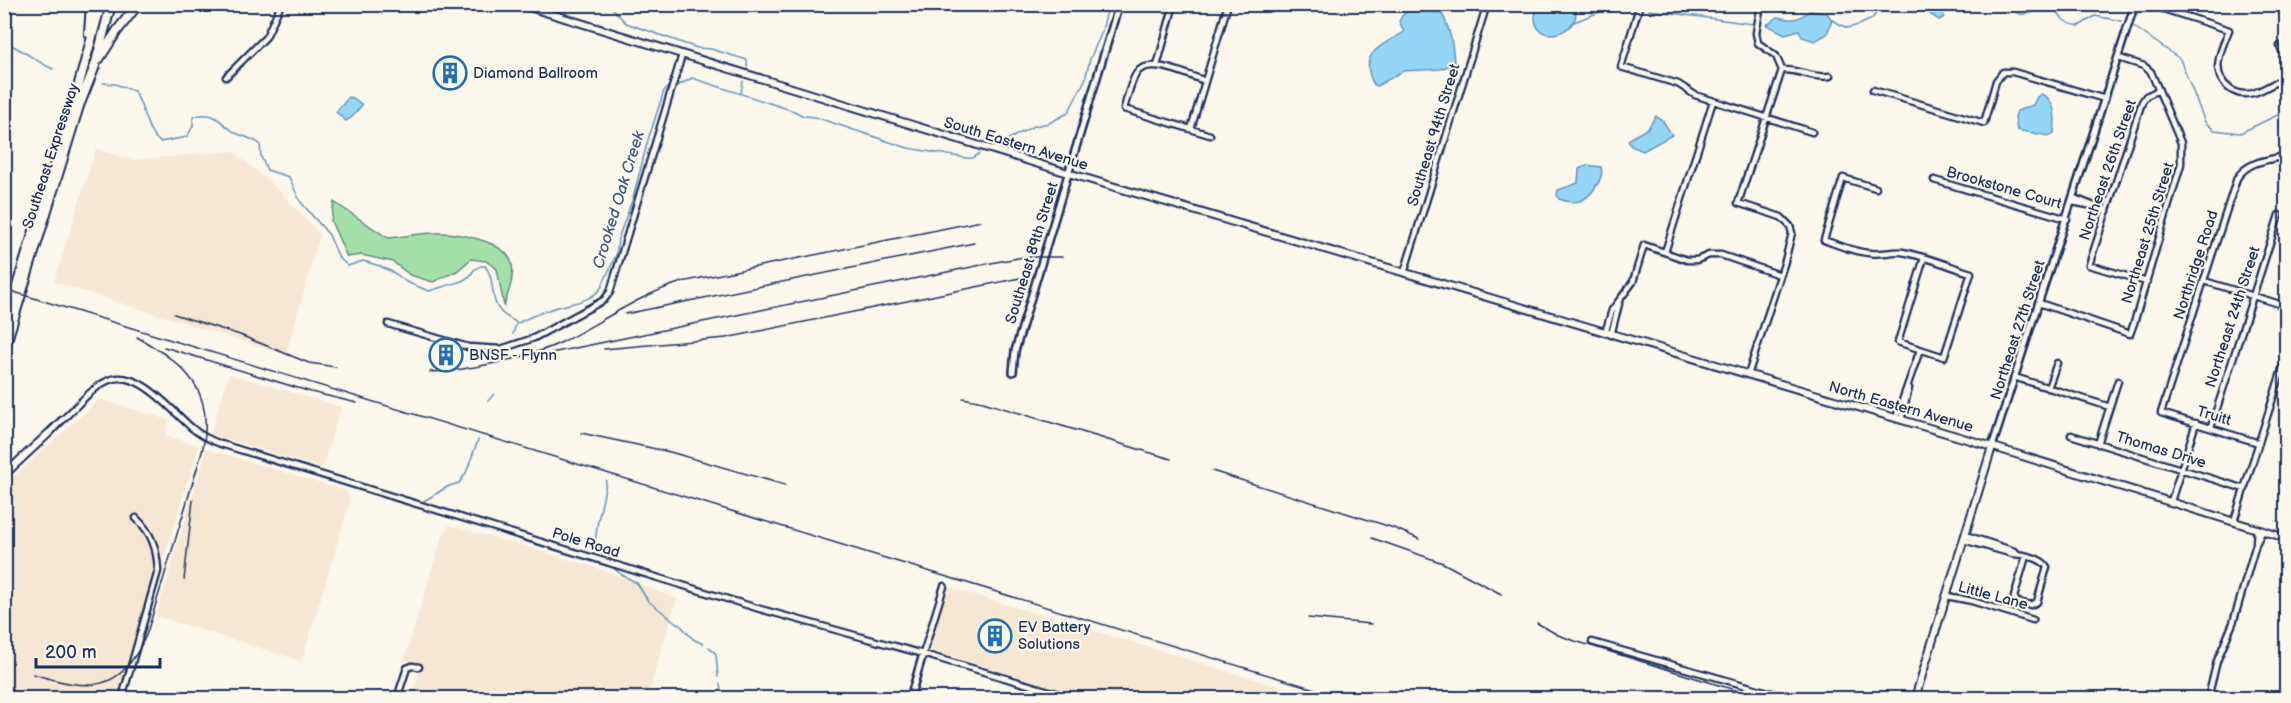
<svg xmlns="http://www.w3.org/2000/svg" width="2291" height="703" viewBox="0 0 2291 703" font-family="'Balsamiq Sans',sans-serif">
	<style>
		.built { fill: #f5e7d3 }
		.green { fill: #a4e1a9; stroke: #608884; stroke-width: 1.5 }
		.water { fill: #95d6f7; stroke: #6493ba; stroke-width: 1.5 }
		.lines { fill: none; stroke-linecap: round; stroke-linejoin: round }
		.stream { stroke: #6493ba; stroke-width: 1.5 }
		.minor-casing { stroke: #1b2f5e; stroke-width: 9 }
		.tertiary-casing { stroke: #1b2f5e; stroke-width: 10 }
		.secondary-casing { stroke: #1b2f5e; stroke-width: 10 }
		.motorway-casing { stroke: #1b2f5e; stroke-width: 12 }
		.minor { stroke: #fbf7ec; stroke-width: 4.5 }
		.tertiary { stroke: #fbf7ec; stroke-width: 5 }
		.secondary { stroke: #fbf7ec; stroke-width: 6 }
		.motorway { stroke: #fbf7ec; stroke-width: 8 }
		.rail { stroke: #1b2f5e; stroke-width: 1.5 }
		.labels { text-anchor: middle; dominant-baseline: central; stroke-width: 4.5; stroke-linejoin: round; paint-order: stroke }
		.poi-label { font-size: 15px; fill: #1b2f5e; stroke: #fbf7ec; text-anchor: start }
		.street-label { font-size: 15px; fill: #1b2f5e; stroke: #fbf7ec }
		.water-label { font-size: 16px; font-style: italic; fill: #3a5984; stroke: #fbf7ec }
	</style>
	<rect width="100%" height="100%" fill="#fbf7ec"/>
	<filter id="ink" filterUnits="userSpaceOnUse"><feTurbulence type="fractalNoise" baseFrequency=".0167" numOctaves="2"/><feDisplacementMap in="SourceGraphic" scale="12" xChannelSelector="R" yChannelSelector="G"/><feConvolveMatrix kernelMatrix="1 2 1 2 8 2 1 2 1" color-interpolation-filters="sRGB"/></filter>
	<g filter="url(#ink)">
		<path class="built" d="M96 149 133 160 233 151 272 184 320 234 286 355 54 282Z
			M229 374 341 407 322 468 211 434Z
			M100 399 169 420 165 435 199 446 119 698H5L4 485Z
			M207 449 346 491 350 501 302 661 156 616Z
			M449 525 594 567 677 599 647 698H411L422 665 404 660 441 540Z
			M947 587 1058 620 1316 698H1091L928 650Z"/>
		<path class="green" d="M334 202 388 238C403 237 419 233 435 233 455 232 502 240 511 261 516 274 508 293 504 306L497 269 486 261 471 259 457 271 433 282 410 275 393 262 362 255 347 257 331 221Z"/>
		<path class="water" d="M1419 4 1437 5C1449 24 1453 41 1454 64L1440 69 1403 71 1377 86 1374 85C1357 53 1381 46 1404 32L1399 21C1404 12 1409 8 1419 4Z
			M1539 4C1551 4 1563 8 1575 9 1582 32 1536 47 1535 18 1535 12 1536 9 1539 4Z
			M1917 5H1955L1943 11 1944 17 1939 20Z
			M1809 11 1827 13 1832 20 1827 34 1815 41 1802 37 1799 30 1785 34 1767 25 1778 17C1794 20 1796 21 1809 11Z
			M2041 94C2056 99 2056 120 2054 133L2049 136 2017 130 2015 117 2017 111 2033 105 2037 97Z
			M349 97 355 99 362 105 352 117 346 121 336 112Z
			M1656 116 1663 121 1672 135 1643 151 1631 146 1628 140 1648 128Z
			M1587 165 1601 167C1603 174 1601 179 1597 185 1588 200 1577 206 1559 199L1557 195 1558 190 1578 183 1579 169Z"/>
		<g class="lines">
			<path class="stream" d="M608 4 626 23 643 29 697 48 711 49 747 60V67
				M1897 4H1907
				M2013 4 2017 13C2031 18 2039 5 2051 8 2059 9 2059 17 2065 21 2069 24 2075 25 2079 26L2095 16 2121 21
				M1649 10 1753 24
				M1832 20 1847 28 1859 25 1872 19 1882 4
				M1574 22 1610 8 1632 5
				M2133 26 2180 59 2205 122 2214 130 2240 133 2286 111
				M4 42C23 49 35 61 53 69
				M103 83 115 84 134 91C145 107 144 129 160 142L187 137 193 126V117C218 108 221 127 238 134 246 137 253 139 260 144L261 157 267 170 289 177 300 201 329 235 339 258 348 266 363 261 380 266 396 274 406 282 429 291 462 281 470 276 474 270 480 266H485C496 279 489 300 501 312 505 317 512 319 517 323
				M677 86 692 78 794 111 804 116 815 117 908 148 966 158H973L980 153
				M741 93 743 81
				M984 141 1007 140 1034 126 1049 123 1068 113 1085 80 1090 59 1101 34 1109 4
				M518 323C529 317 542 312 554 308 569 303 590 303 601 288L616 255 618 239 633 198 648 140 664 91 669 86
				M513 334 516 324
				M488 401 494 394
				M419 504 449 486 459 483 466 473 478 440
				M605 558C602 553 598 547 596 541 594 529 605 496 606 480
				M608 564 622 575 637 583 648 601 682 627 693 639 703 644
				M709 647 716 654 718 677
				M720 684 723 698"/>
			<g class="minor-casing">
				<path id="minor" d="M1640 4 1621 67 1678 84 1695 95 1812 132
					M1761 4 1756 33 1758 43 1776 56 1782 70
					M2148 4 2229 30C2221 49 2209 74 2230 89 2237 94 2245 95 2253 93 2264 90 2275 82 2286 77
					M2280 46 2286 59
					M1157 66 1174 4
					M226 77 266 37 281 4
					M1205 81C1188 75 1147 55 1136 74 1130 84 1127 98 1124 109L1210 135
					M1873 90 1984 123 1996 81 2003 72H2013L2105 99
					M1191 129 1228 4
					M1934 180 2067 219
					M1876 188 1843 178 1824 240C1838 245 1854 252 1869 253 1880 255 1891 251 1902 252 1925 256 1949 266 1971 273L1944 357 1898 342 1924 258
					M2074 198 2107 211
					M2072 202 2088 205
					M1665 252 1713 101
					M1404 273 1487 4
					M2204 281 2286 306
					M2147 282 2089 265 2142 102 2146 96 2159 90
					M2039 303 2130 334 2134 323 2181 164V143L2151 72 2144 66 2119 58
					M388 324 468 347 501 349 534 338 604 300 610 292 682 55
					M1605 333 1612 310 1633 282 1644 245 1687 260H1697L1709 255H1721L1780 275
					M1611 335 1619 304
					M1748 375 1785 261 1792 233 1790 226 1781 217 1738 203 1782 70C1799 69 1813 79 1830 76
					M2014 377 2110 407
					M2048 388 2057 363
					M1896 418 1920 350
					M1901 420 1909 388
					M61 421C75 409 90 389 107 381 137 366 172 411 192 428 201 436 210 440 221 444L760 609 923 654 1073 698
					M2211 427 2279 215
					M2071 435 2245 489
					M2259 443 2161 413 2237 178C2248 161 2268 160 2286 156
					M2098 444 2118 381
					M2171 501 2196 423
					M2234 521 2286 357
					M1965 535 2014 551 2017 553
					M1964 540 2013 554C2023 554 2042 558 2047 567L2037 602 2031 605 2017 602 2014 597 2026 556
					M2256 544 2257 528
					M1947 596 1972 601 2033 620
					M1592 642 1789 698
					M923 654 944 586
					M122 698 158 571C157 549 152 533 136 518
					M397 698 407 668 412 666 419 667
					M2208 698 2217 661 2233 623 2256 544 2263 530"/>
			</g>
			<g class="tertiary-casing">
				<path id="tertiary" d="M1013 372 1015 351 1119 4
					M49 433 61 421
					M1992 447 2135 4
					M910 698 923 654"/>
			</g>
			<g class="secondary-casing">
				<path id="secondary" d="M519 4 1078 176 2000 449 2286 538
					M4 475 49 433
					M1915 698 1992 447"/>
			</g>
			<g class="motorway-casing">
				<path id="motorway" d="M89 33 91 4
					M99 59 117 31 138 4
					M4 328 75 98 101 4
					M4 350 79 106 95 66 111 4"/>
			</g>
			<use href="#minor" class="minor"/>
			<use href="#tertiary" class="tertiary"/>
			<use href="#secondary" class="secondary"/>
			<use href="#motorway" class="motorway"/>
			<path class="rail" d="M4 289 1344 698
				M174 314 240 335 309 363 336 367
				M625 314 974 243
				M164 347 311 392 357 403
				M604 349 726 338 1020 278
				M551 353 1001 261 1024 257H1062
				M430 372C466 371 528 358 560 343 600 323 639 295 682 282L981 221
				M963 398 983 402 1171 459
				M581 433 670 452 785 485
				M1212 471 1394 528 1419 539
				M1372 538 1443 563 1501 594
				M184 580 193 500
				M1308 618 1371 624
				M1537 623 1558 635 1575 641 1761 698
				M33 674C90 691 120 695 147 633L202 452C216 390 186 365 137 337"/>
		</g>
	</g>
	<defs>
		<g id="building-ring" transform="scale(1.725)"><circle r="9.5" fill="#fbf7ec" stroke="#1f6fb2" stroke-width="1.5"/><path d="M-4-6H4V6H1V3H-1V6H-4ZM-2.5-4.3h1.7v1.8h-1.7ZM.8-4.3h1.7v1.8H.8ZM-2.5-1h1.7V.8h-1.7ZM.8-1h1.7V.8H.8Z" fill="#1f6fb2"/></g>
	</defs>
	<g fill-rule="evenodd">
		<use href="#building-ring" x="450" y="73"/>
		<use href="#building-ring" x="446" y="355"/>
		<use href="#building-ring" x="995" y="636"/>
	</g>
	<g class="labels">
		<g class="poi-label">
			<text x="473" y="73">Diamond Ballroom</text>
			<text x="469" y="355">BNSF - Flynn</text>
			<text x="1018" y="627">EV Battery<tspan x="1018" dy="17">Solutions</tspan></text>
		</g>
		<g class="street-label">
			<text transform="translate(1434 135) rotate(-73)">Southeast 94th Street</text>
			<text transform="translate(1016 144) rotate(17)">South Eastern Avenue</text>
			<text transform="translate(51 156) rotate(-72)">Southeast Expressway</text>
			<text transform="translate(2108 170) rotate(-71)">Northeast 26th Street</text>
			<text transform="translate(2004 188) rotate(16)">Brookstone Court</text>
			<text transform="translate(2148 233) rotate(-73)">Northeast 25th Street</text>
			<text transform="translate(1032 253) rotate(-73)">Southeast 89th Street</text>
			<text transform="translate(2196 265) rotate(-72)">Northridge Road</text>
			<text transform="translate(2233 317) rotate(-72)">Northeast 24th Street</text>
			<text transform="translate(2018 330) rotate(-72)">Northeast 27th Street</text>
			<text transform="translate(1901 407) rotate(16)">North Eastern Avenue</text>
			<text transform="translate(2214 416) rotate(17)">Truitt</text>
			<text transform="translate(2161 450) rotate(17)">Thomas Drive</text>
			<text transform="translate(586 543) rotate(17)">Pole Road</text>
			<text transform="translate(1993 596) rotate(15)">Little Lane</text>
		</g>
		<g class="water-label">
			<text transform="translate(619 200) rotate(-73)">Crooked Oak Creek</text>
		</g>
	</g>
	<rect width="2291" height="703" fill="none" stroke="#fbf7ec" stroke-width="24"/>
	<rect x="12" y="12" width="2267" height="679" fill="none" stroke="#1b2f5e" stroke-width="2" filter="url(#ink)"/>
	<path d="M36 658v9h124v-9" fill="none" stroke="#1b2f5e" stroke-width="3"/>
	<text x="45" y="658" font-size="18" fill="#1b2f5e" stroke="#fbf7ec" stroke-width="4.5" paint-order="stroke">200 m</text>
</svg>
